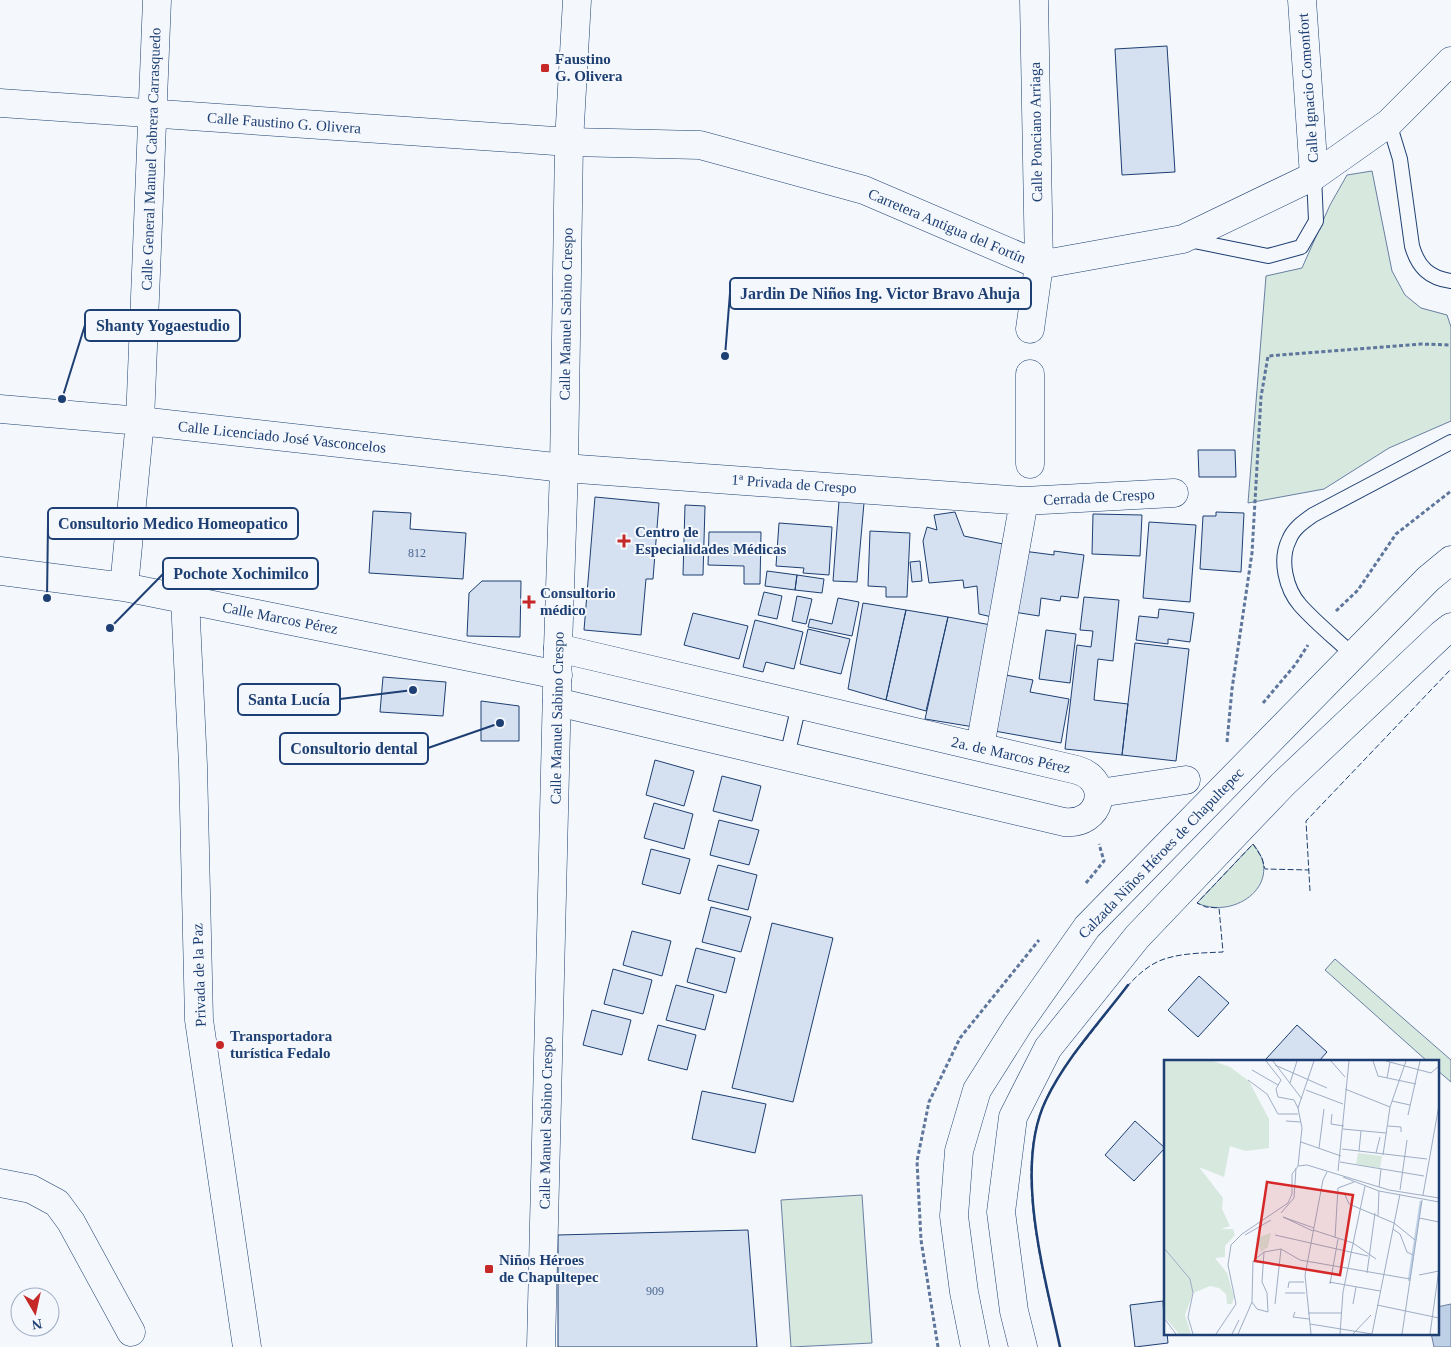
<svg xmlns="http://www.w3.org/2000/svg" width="1451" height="1347" viewBox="0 0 1451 1347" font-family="'Times New Roman',serif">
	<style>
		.green { fill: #d7e8df; stroke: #687fa3 }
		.water { fill: #bed0e5; stroke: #687fa3 }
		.building { fill: #d5e0f0; stroke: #1d3f73 }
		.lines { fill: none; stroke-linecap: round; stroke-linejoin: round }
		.lane-casing { stroke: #1d3f73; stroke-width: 16 }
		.street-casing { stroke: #1d3f73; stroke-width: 29 }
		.secondary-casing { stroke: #1d3f73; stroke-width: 29 }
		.primary-casing { stroke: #1d3f73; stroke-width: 29 }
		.path { stroke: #5e769c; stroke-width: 3; stroke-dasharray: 4 2.5; stroke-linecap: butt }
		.lane { stroke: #f4f7fb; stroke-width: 14 }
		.street { stroke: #f4f7fb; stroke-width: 28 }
		.secondary { stroke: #f4f7fb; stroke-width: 28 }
		.primary { stroke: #f4f7fb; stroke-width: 28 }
		.fence { stroke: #1d3f73; stroke-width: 1; stroke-dasharray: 6 2.5; stroke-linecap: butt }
		.wall { stroke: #1d3f73; stroke-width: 2.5 }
		.poi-dot { fill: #c62828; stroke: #f4f7fb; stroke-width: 2 }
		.labels { text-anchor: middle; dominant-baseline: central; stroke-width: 4; stroke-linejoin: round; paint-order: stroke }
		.number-label { font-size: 12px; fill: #4b6792 }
		.poi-label { font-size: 15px; font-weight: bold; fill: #1d3f73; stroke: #f4f7fb; text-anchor: start }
		.street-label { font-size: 15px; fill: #1d3f73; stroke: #f4f7fb }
		.inset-river { fill: none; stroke: #bed0e5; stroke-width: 2.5 }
		.inset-road { fill: none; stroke: #9eadc5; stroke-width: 1 }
		.view { fill: #d62828; fill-opacity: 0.15; stroke: #d62828; stroke-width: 2.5 }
		.inset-edge { fill: none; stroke: #1d3f73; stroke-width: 2.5 }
		.leader { fill: none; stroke: #1d3f73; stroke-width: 2 }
		.callout-dot { fill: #1d3f73; stroke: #f4f7fb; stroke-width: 2 }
		.callout { fill: #f4f7fb; stroke: #1d3f73; stroke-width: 2 }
		.callout-label { font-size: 16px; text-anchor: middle; font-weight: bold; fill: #1d3f73 }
	</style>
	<rect width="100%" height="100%" fill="#f4f7fb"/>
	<path class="green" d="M1372 171 1392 271 1405 295 1421 308 1447 315 1451 327V421L1389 448 1324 489 1248 503 1266 276 1302 268 1330 205 1347 175Z
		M1253 844C1286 882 1236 921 1197 903Z
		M1335 959 1451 1060V1082L1437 1070V1061H1427L1325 970Z
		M862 1195 872 1343 791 1347 781 1200Z"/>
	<path class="water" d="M1451 1304V1347H1434L1431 1333H1437V1307Z"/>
	<path class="building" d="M1167 46 1175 172 1122 175 1115 49Z
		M1198 450H1235L1236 477H1199Z
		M595 497 659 503 653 579H646L641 635 584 630Z
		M839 501 864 503 857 582 833 581Z
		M685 505 705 506 703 575H683Z
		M373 511 411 513 410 529 466 533 463 579 369 573Z
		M955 512 964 536 1008 545 992 617 979 614 977 586 964 588 963 580 929 583 923 541 927 527 937 530 934 515Z
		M1216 512 1244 513 1241 572 1200 569 1203 516H1216Z
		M1093 514 1142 515 1140 556 1092 554Z
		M1149 522 1196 525 1190 602 1143 598Z
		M779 523 832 527 829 575 803 573 804 568 776 566Z
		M870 531 910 533 907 597H886V587L868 586Z
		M709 532H761L760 584H744V566L708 565Z
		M1023 551 1054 555V551L1084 555 1078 598 1061 596 1060 601 1041 598 1039 616 1014 612Z
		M920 561 922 581 912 582 910 562Z
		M767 571 797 575 795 590 765 586Z
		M797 575 824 579 822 593 795 590Z
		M482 581H521L520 637 467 636 469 593Z
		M764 592 782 596 777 619 758 615Z
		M797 596 812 599 806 624 792 621Z
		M1084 597 1119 600 1113 661 1098 659 1094 700 1128 704 1122 755 1065 749 1077 645 1091 647 1093 631 1080 630Z
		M838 598 859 602 852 636 808 627 810 619 832 624Z
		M863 603 906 610 886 700 848 689Z
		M1159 609 1194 613 1190 642 1168 639V644L1136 640 1139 616 1158 618Z
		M906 610 948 617 926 711 886 700Z
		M693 613 748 626 739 659 684 645Z
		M948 617 991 625 974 727 925 719Z
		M755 620 803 632 794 669 766 662 763 672 743 667Z
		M808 629 850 639 841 674 800 664Z
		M1046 630 1076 634 1070 683 1039 679Z
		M1135 643 1189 649 1176 761 1122 755Z
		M1000 674 1033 680 1030 692 1069 699 1061 743 989 730Z
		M383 677 446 682 443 716 380 712Z
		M481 701 519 706V741H481Z
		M655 760 694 771 684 806 646 795Z
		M722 776 761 786 752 821 713 811Z
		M654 803 693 814 684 849 644 838Z
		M719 820 759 830 749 865 710 855Z
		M651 849 690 859 680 894 642 884Z
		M718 865 757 875 748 910 708 900Z
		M711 907 751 917 741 952 702 942Z
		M772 923 833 938 793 1102 732 1088Z
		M632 931 671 941 662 976 623 965Z
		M696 948 735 958 726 993 687 982Z
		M613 969 652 980 643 1014 604 1004Z
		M1199 976 1229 1003 1198 1037 1168 1010Z
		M676 985 714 995 705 1030 666 1020Z
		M592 1010 631 1020 622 1055 583 1045Z
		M658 1025 696 1035 687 1070 648 1060Z
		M1297 1025 1327 1052 1319 1061H1269L1266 1059Z
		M702 1091 766 1104 755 1153 692 1139Z
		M1135 1121 1165 1148 1134 1181 1105 1155Z
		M748 1230 757 1347H558V1235Z
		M1163 1301 1165 1333H1167L1168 1343 1135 1347 1130 1305Z"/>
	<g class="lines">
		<g class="lane-casing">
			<path id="lane" d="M1389 123 1400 159 1412 246C1418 267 1429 278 1451 281
				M1189 240 1268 256 1301 247 1316 221 1314 176
				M1353 655C1336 639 1316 623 1300 605 1286 589 1279 560 1289 540 1293 529 1303 522 1313 515L1451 442
				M787 756 799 705"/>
		</g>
		<g class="street-casing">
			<path id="street" d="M1302 0 1314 176
				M0 103 569 142 700 145 864 190 1039 265 1183 239 1314 176 1389 123 1451 61
				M1030 329 1039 265 1034 0
				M0 409 140 421 564 468 1024 501 1174 493
				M1030 464V374
				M0 571 124 587 558 675
				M124 587 140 421 157 0
				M185 599 193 765 199 1020 247 1347
				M557 702 1064 822C1101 826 1113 781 1077 770L558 648
				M980 747 1024 501
				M1099 793 1186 780
				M0 1183 31 1189 57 1203 71 1222 131 1332"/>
		</g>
		<g class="secondary-casing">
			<path id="secondary" d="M541 1347 558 648 564 468 569 142 577 0"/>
		</g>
		<g class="primary-casing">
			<path id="primary" d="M975 1347 964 1292 954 1216 959 1151 977 1090 1018 1025 1087 927 1428 579 1451 560
				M1023 1347 1014 1311 1001 1212 1013 1117 1048 1048 1137 937 1283 784 1442 634 1451 627"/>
		</g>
		<path class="path" d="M1336 611 1358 590 1396 534 1451 491
			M1263 703 1295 665 1308 645
			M1227 742 1232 689 1252 553 1261 397 1268 356 1421 344 1451 345
			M1086 883 1104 861 1099 844
			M938 1347 921 1240 917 1161 929 1102 960 1038 1039 940"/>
		<use href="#lane" class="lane"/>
		<use href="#street" class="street"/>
		<use href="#secondary" class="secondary"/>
		<use href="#primary" class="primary"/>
		<path class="fence" d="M1310 891 1306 821 1451 669
			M1060 1347C1044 1276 1013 1170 1045 1101 1058 1072 1080 1048 1099 1023 1116 1001 1133 973 1159 961 1178 953 1202 953 1223 952L1219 908 1206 907 1197 903 1253 844 1262 858 1265 869 1309 870"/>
		<path class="wall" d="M1060 1347C1045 1276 1013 1168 1046 1100 1066 1058 1100 1022 1128 985"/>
	</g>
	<g class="poi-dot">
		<rect x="540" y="63" width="10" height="10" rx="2.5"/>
		<path d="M621.5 533.5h5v5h5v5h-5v5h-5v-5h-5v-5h5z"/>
		<path d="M526.5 594.5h5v5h5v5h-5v5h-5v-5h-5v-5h5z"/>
		<circle cx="220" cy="1045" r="5"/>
		<rect x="484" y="1264" width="10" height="10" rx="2.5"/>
	</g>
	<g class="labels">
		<g class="number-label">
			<text x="417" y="553">812</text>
			<text x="655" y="1291">909</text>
		</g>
		<g class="poi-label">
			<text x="555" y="59">Faustino<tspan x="555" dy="17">G. Olivera</tspan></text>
			<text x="635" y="532">Centro de<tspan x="635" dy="17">Especialidades Médicas</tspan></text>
			<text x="540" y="593">Consultorio<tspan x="540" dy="17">médico</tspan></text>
			<text x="230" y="1036">Transportadora<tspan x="230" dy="17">turística Fedalo</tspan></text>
			<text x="499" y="1260">Niños Héroes<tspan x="499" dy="17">de Chapultepec</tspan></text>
		</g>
		<g class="street-label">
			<text transform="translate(1308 88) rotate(-94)">Calle Ignacio Comonfort</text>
			<text transform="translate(284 123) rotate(4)">Calle Faustino G. Olivera</text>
			<text transform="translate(1036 132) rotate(-91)">Calle Ponciano Arriaga</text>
			<text transform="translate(151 159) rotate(-88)">Calle General Manuel Cabrera Carrasquedo</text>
			<text transform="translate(947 226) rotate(23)">Carretera Antigua del Fortín</text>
			<text transform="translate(566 314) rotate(-89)">Calle Manuel Sabino Crespo</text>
			<text transform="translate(282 437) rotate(6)">Calle Licenciado José Vasconcelos</text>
			<text transform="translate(794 484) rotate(4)">1ª Privada de Crespo</text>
			<text transform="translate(1099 497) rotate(-3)">Cerrada de Crespo</text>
			<text transform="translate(280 618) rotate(11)">Calle Marcos Pérez</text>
			<text transform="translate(557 718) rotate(-89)">Calle Manuel Sabino Crespo</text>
			<text transform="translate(1011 755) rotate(13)">2a. de Marcos Pérez</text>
			<text transform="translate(1161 853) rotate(-46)">Calzada Niños Héroes de Chapultepec</text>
			<text transform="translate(199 975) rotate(-92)">Privada de la Paz</text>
			<text transform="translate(546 1123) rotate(-89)">Calle Manuel Sabino Crespo</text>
		</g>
	</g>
	<g transform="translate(1164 1060)">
		<rect width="275" height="275" fill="#f4f7fb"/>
		<path d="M0 1H49L66 7 85 21 105 59V88L82 91 66 86 60 117 35 107 59 138 58 149 66 166 57 169H69L71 175 61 186V197L51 198 63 213 70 237 68 244H63L62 234 55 228 46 226 29 233 21 255 27 274H15L0 256ZM194 93 218 96 216 108 192 104ZM107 173 104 187 97 192 92 178Z" fill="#d7e8df"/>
		<path class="inset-river" d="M245 221 257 141"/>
		<path class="inset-road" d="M102 1 117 20 112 29 114 37 130 40 134 48M109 1 138 39M167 1 181 17M209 1 214 16 252 24M222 1 267 13 275 6M111 5 163 28M88 10 114 25M223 18 226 2M84 20 103 34 114 54H134M126 23 133 1M181 29 226 47M142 30 179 44M228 41 246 45M168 54 167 64 180 66M244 55 256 1M122 61 137 62M224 66 237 67V72M179 69 222 73M137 82 177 96M155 88 160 49M178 89 263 99M195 91 197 71M212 93 216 77M219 95 226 47 242 1M176 102 260 116M134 106 138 68 134 48 150 1M174 111 185 1M179 117 215 131 275 142M215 127 217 109M236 130 243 80M181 135 185 144 230 163 251 180M259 135 275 45M117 153 130 138 132 108M214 156 215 131M255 158 275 162M229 169 236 174 243 192 249 195M149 170 189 183 212 199M149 171 119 157 150 168M81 175 107 160M111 175 204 196M171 178 174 128 190 122M0 188 26 219 29 233 24 257 29 274M203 213 211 153M255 215 275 211M165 222 216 231M166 224 174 179M124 228 125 222H140M121 233H141M88 242 93 249 104 252 103 233 98 222 100 192M111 244 117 189M189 244 192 227M213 245 275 258M131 252 129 257 145 259M144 253H177M0 258 12 274M146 264 208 274M52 274 72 244 64 205 67 185 78 174 124 143 128 134V114L134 106 143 105 225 130 275 138M68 274 75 260M74 274 88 242 89 201 100 192 117 189 136 200 246 219M147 274 141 215 159 120 163 112M176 274 179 232 201 126M189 274 207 255M208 274 236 134M238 274 258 140M266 274 275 209"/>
		<path class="view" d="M103 122 189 135 176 215 91 201Z"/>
		<rect width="275" height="275" class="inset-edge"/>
	</g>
	<path class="leader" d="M725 356L730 293M62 399L85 325M47 598L48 523M110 628L163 574M413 690L340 699M500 723L428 748"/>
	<g class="callout-dot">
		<circle cx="725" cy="356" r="5"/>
		<circle cx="62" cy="399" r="5"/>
		<circle cx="47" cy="598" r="5"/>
		<circle cx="110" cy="628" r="5"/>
		<circle cx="413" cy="690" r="5"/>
		<circle cx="500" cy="723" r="5"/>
	</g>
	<g class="callout">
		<rect x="730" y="278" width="301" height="31" rx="5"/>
		<rect x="85" y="310" width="155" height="31" rx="5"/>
		<rect x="48" y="508" width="250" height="31" rx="5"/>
		<rect x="163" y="558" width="155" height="31" rx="5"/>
		<rect x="238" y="684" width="102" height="31" rx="5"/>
		<rect x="280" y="733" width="148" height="31" rx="5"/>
	</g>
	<g class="callout-label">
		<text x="880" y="299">Jardin De Niños Ing. Victor Bravo Ahuja</text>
		<text x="163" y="331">Shanty Yogaestudio</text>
		<text x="173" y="529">Consultorio Medico Homeopatico</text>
		<text x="241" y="579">Pochote Xochimilco</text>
		<text x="289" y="705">Santa Lucía</text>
		<text x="354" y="754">Consultorio dental</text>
	</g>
	<g transform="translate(35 1312) rotate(171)"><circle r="24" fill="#f4f7fb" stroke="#9eadc5"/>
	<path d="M0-4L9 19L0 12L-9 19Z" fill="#c62828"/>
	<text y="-8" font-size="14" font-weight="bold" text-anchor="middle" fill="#1d3f73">N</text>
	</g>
</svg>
